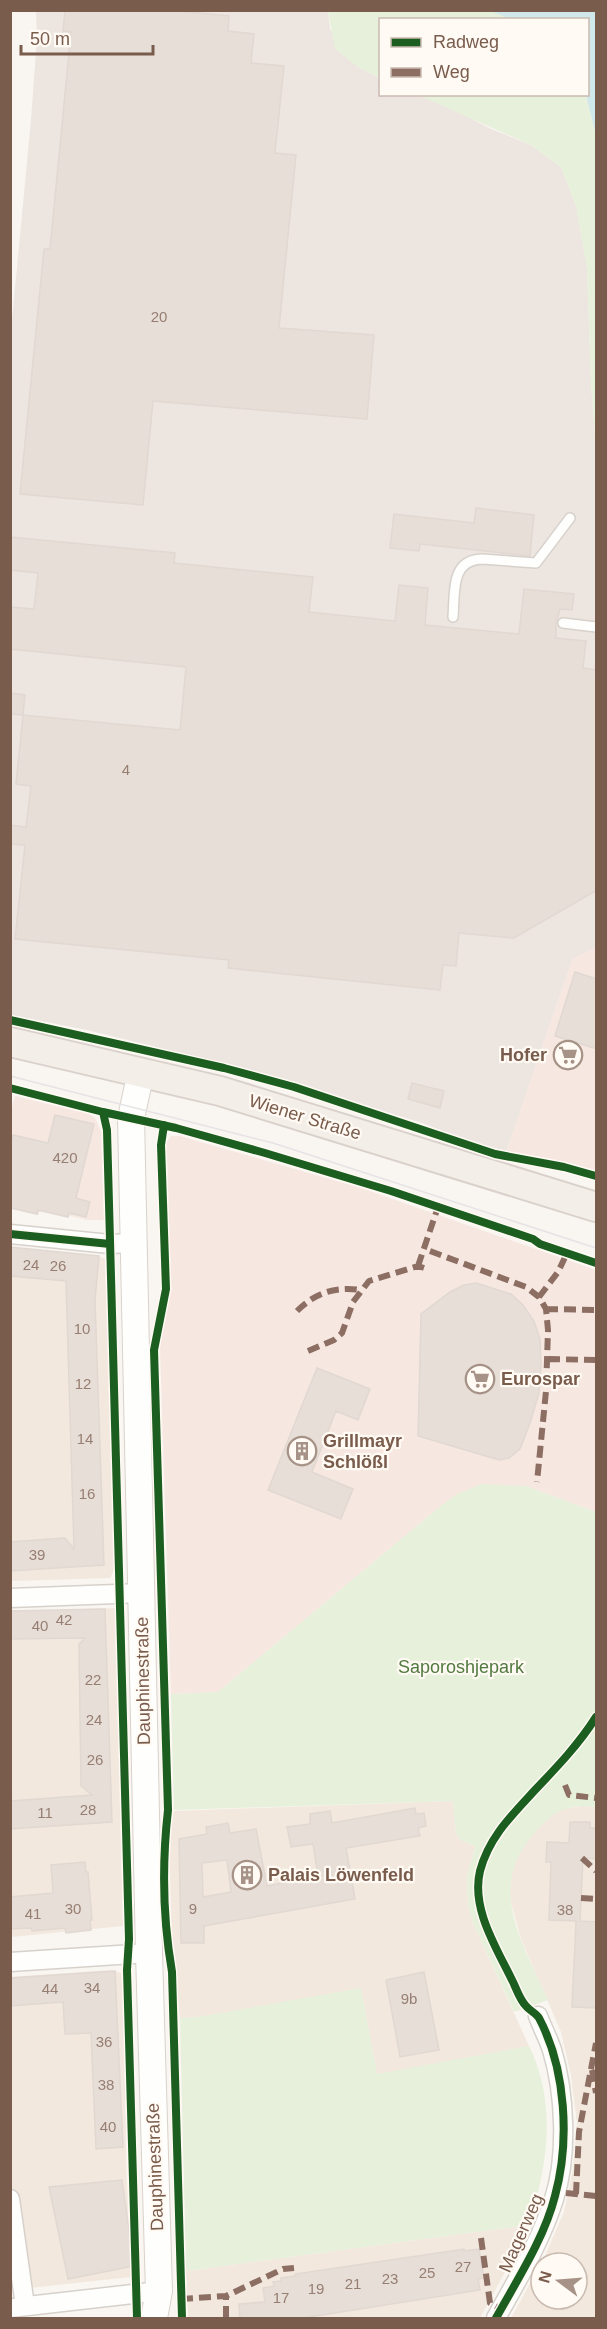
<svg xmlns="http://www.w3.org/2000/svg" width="607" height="2329" viewBox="0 0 607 2329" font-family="Arial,sans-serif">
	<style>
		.residential { fill: #f2e8de }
		.commercial { fill: #f6e8e1 }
		.industrial { fill: #ede5e0 }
		.green { fill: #e7f0db }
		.water { fill: #d0e8ea }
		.building { fill: #e6ded7; stroke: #e2d8d2; stroke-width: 1.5; fill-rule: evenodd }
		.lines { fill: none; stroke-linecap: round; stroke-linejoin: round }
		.lane-casing { stroke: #d7d1cb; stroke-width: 12 }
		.street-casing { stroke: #d7d1cb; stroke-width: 21 }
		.secondary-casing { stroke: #d9d2cb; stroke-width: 28 }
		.primary-casing { stroke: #dad1cc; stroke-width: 32 }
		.lane { stroke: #fefefd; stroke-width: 9 }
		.street { stroke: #fefefd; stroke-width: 18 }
		.secondary { stroke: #fefefd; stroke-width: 26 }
		.primary { stroke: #f3eee8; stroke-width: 28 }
		.tram { stroke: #e6e3e7; stroke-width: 1.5 }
		.quiet { stroke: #8d6e63; stroke-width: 6; stroke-dasharray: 12 6; stroke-linecap: butt }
		.cycleway-casing { stroke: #fffaf3; stroke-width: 11 }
		.cycleway { stroke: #1b5e20; stroke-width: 8 }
		.labels { text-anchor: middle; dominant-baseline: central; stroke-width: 4.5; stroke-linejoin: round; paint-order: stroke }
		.number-label { font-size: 15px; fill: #977e72 }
		.poi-label { font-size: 18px; font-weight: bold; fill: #7a5c4d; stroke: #fffaf3; text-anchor: start }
		.street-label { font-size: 18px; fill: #7a5c4d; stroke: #fffaf3 }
		.park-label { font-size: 18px; fill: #537a41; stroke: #fffaf3 }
	</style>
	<rect width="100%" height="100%" fill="#f9f5f0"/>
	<path class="residential" d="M10 1247 99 1256 105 1259 115 1568 110 1578 11 1581Z
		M116 1608 123 1926 11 1937 10 1611Z
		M453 1801 456 1834 461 1840 475 1846 467 1877 468 1907 473 1923 529 2046 377 2075 361 1989 198 2017 180 2018 172 1947 169 1834 174 1811Z
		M583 1806 596 1807V2318H511L541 2264V2299H577V2263H542L564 2212 573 2169 577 2123 571 2075 561 2032 521 1939 509 1895 512 1872 518 1854 532 1835 546 1819 561 1809Z
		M112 1970 121 1973 125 2029 126 2159 131 2277 11 2290 10 1977Z
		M528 2225 523 2239 480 2318H188L186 2271Z"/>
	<path class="commercial" d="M596 947V1173L565 1163 506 1152 572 958Z
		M15 1096 89 1114 95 1118 101 1131 104 1220H87L66 1215 65 1217 40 1211 38 1215 11 1208 10 1114Z
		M171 1136H180L361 1188 596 1270V1512L526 1486 437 1509 218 1692 171 1694 160 1348 171 1279 165 1145Z"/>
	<path class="industrial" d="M36 11H328L330 29 358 67 380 78V94L418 95 447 106 491 129 531 145 561 167 576 206 587 268 591 384 596 448V947L572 959 506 1152 481 1146 419 1122 225 1064 87 1030 11 1015 10 341 31 120 37 39Z"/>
	<path class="green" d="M491 10 510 19 380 20V78L358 67 335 49 328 11Z
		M418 95H586L596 136V448L591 384 587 268 576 206 561 167 531 145Z
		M482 1484 526 1486 596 1512V1807C568 1804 555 1810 536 1831 485 1887 522 1941 548 2000L514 2012 473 1923 468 1907 467 1877 475 1846 461 1840 456 1834 453 1801 174 1810 171 1694 218 1692 437 1509 457 1494Z
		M361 1988 377 2074 529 2046C557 2102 548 2168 528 2225L186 2271 180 2018 198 2017Z"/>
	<path class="water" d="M491 11H596V136L586 95 588 94V20L510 19Z"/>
	<path class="building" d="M65 10H170L229 16 228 31 254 34 251 63 284 66 275 153 296 155 279 328 374 335 367 419 153 401 143 505 20 494 44 249H50L71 32 63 31Z
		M476 508 534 515 530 556 420 544 419 551 390 548 394 514 474 523Z
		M10 537 175 553 174 563 313 577 309 612 395 621 399 585 428 588 425 625 519 634 524 589 574 594 572 610 560 609 556 623V638L586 641 583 668 597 670V890L514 938 459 933 456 966 443 965 440 990 228 968 229 960 15 939 25 845 10 844V825L26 827 31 786 16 784 23 715 180 730 186 667 10 649V607L34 609 38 573 10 570Z
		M10 693 25 695 23 715 10 714Z
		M575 972 597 979V1049L555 1036Z
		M412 1083 444 1091 440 1108 408 1099Z
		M55 1115 94 1124 76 1198 90 1202 86 1217 69 1213 68 1217 38 1210 37 1214 10 1208V1146L13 1135 48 1143Z
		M10 1247 99 1256 95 1300 104 1565 10 1571V1542L65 1538 74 1549 66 1281 10 1276Z
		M476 1283 511 1294 523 1305 534 1321 540 1339 541 1365 539 1393 530 1423 520 1449 509 1458 499 1460 418 1436 421 1314 450 1292 464 1285Z
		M317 1368 370 1389 358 1420 336 1411 312 1472 353 1489 341 1519 268 1490Z
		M105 1609 112 1822 10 1829V1801L92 1795 81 1786 79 1644 85 1638 10 1639V1611Z
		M415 1808 416 1814 424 1813 426 1826 418 1828 420 1836 346 1848 355 1899 204 1926V1943H181L179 1839 207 1834 206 1827 228 1823 230 1833 256 1829 267 1886 318 1876 313 1844 291 1847 287 1827 310 1824V1814L330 1811 332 1823ZM227 1860 231 1892 203 1897 202 1863Z
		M570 1822H590V1828H597V1859L583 1858 580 1921 597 1922V2008L572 2007 576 1921 549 1920 551 1862H546L547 1842 569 1843Z
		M85 1862 86 1872H88L92 1920H90L91 1930 66 1933 65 1928 32 1931 31 1928 10 1929V1897L53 1893 51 1865Z
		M115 1971 123 2147 96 2149 91 2033 65 2034 63 2002 10 2006V1978Z
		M424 1972 439 2050 400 2057 386 1980Z
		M122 2180 134 2266 68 2279 49 2187Z
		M464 2249V2251L479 2249 484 2278 478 2279 480 2290 297 2319H240L239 2304 265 2302 263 2288 274 2286 273 2282 281 2281V2278L296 2276 295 2274Z"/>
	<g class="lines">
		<g class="lane-casing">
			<path id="lane" d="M453 617C455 593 450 560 482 559L536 563 570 518
				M563 623 596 627"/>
		</g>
		<g class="street-casing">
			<path id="street" d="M10 1234 110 1244 134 1243
				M10 1598 142 1593
				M10 1962 149 1953
				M10 2199 25 2306
				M10 2308 159 2291
				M496 2318C517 2280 541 2241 554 2199 568 2156 565 2093 552 2050 548 2038 542 2027 538 2016"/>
		</g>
		<g class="secondary-casing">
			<path id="secondary" d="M141 1072 131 1118 149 1953 159 2291 154 2318"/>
		</g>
		<g class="primary-casing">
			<path id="primary" d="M10 1042 220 1091 596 1207"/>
		</g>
		<use href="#lane" class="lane"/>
		<use href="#street" class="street"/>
		<use href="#secondary" class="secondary"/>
		<use href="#primary" class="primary"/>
		<path class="tram" d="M10 1076 273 1143 596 1248"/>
		<path class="quiet" d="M430 1251 526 1287 539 1297 546 1309 548 1330 546 1391 537 1482
			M418 1266 438 1207
			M539 1297 558 1272 567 1253
			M546 1309 596 1310
			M297 1311C315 1293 335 1286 361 1290
			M308 1351 334 1340 342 1333 353 1302 369 1281 418 1266 424 1268
			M548 1359 596 1360
			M565 1785 569 1795 596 1798
			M582 1858 596 1871
			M581 1898 596 1899
			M592 2070 596 2093
			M566 2193 596 2196
			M576 2194 579 2132 596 2043
			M481 2238 490 2303 501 2309
			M181 2299 226 2296 283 2269 294 2268
			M226 2318V2296"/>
		<g class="cycleway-casing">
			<path id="cycleway" d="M10 1020 224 1068 294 1087 495 1154 564 1167 596 1176
				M10 1088 103 1112 176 1128 265 1153 391 1191 533 1239 540 1244 596 1263
				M103 1112 107 1130 129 1939 127 1970 137 2318
				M164 1125 161 1145 166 1289 154 1350 168 1810C162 1863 163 1920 172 1972L182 2318
				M10 1234 110 1244
				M496 2318C517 2280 544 2239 555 2196 570 2141 566 2069 539 2018 536 2013 530 2011 526 2006 519 1999 516 1987 511 1978 496 1947 471 1908 480 1871 489 1837 512 1815 535 1790 557 1767 579 1744 596 1717"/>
		</g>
		<use href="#cycleway" class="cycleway"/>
	</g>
	<defs>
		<g id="supermarket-ring" transform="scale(1.5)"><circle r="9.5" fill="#fffaf3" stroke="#a69286" stroke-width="1.5"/><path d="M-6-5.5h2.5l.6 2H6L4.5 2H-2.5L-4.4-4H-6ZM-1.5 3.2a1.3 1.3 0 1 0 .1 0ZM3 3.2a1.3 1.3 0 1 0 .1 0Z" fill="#a69286"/></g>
		<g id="building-ring" transform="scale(1.5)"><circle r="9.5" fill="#fffaf3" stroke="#a69286" stroke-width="1.5"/><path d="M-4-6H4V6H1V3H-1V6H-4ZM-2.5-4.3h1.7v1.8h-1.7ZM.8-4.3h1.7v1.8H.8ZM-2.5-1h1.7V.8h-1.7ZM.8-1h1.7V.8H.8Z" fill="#a69286"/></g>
	</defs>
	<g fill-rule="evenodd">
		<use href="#supermarket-ring" x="568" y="1055"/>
		<use href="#supermarket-ring" x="480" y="1379"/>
		<use href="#building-ring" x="302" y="1451"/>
		<use href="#building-ring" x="247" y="1875"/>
	</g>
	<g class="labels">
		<g class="number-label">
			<text x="159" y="316">20</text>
			<text x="126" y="769">4</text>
			<text x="65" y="1157">420</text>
			<text x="31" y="1264">24</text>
			<text x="58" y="1265">26</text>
			<text x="82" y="1328">10</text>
			<text x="83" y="1383">12</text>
			<text x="85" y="1438">14</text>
			<text x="87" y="1493">16</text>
			<text x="37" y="1554">39</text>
			<text x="64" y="1619">42</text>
			<text x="40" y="1625">40</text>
			<text x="93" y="1679">22</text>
			<text x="94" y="1719">24</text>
			<text x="95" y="1759">26</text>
			<text x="88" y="1809">28</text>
			<text x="45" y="1812">11</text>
			<text x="73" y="1908">30</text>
			<text x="193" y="1908">9</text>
			<text x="565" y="1909">38</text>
			<text x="33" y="1913">41</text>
			<text x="92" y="1987">34</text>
			<text x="50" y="1988">44</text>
			<text x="409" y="1998">9b</text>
			<text x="104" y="2041">36</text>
			<text x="106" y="2084">38</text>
			<text x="108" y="2126">40</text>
			<text x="463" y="2266">27</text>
			<text x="427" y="2272">25</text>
			<text x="390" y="2278">23</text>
			<text x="353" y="2283">21</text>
			<text x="316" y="2288">19</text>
			<text x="281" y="2297">17</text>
		</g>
		<g class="poi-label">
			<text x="547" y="1055" text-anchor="end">Hofer</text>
			<text x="501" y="1379">Eurospar</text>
			<text x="323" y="1441">Grillmayr<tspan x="323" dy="21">Schlößl</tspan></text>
			<text x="268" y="1875">Palais Löwenfeld</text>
		</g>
		<g class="street-label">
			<text transform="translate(305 1117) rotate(17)">Wiener Straße</text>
			<text transform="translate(143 1681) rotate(-91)">Dauphinestraße</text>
			<text transform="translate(155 2167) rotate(-92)">Dauphinestraße</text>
			<text transform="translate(521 2233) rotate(-66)">Magerweg</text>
		</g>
		<g class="park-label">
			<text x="461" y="1667">Saporoshjepark</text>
		</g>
	</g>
	<rect width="607" height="2329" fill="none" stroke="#7a5c4d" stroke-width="24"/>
	<rect x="379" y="18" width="210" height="78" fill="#fffaf3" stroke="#cabbb1" stroke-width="1.5"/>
	<rect x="391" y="38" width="30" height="9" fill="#1b5e20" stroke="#cabbb1" stroke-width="1.5"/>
	<text x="433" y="48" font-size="18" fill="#7a5c4d">Radweg</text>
	<rect x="391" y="68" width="30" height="9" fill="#8d6e63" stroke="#cabbb1" stroke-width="1.5"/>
	<text x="433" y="78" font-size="18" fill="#7a5c4d">Weg</text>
	<g transform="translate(559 2281) rotate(286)"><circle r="28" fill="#fffaf3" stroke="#cabbb1" stroke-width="1.5"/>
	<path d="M0-4.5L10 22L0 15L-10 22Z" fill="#a69286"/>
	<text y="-9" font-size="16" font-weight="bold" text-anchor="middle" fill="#7a5c4d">N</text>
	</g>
	<path d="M21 45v9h132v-9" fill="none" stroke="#7a5c4d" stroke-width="3"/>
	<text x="30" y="45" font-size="18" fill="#7a5c4d" stroke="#fffaf3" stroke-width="4.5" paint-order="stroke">50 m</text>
</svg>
